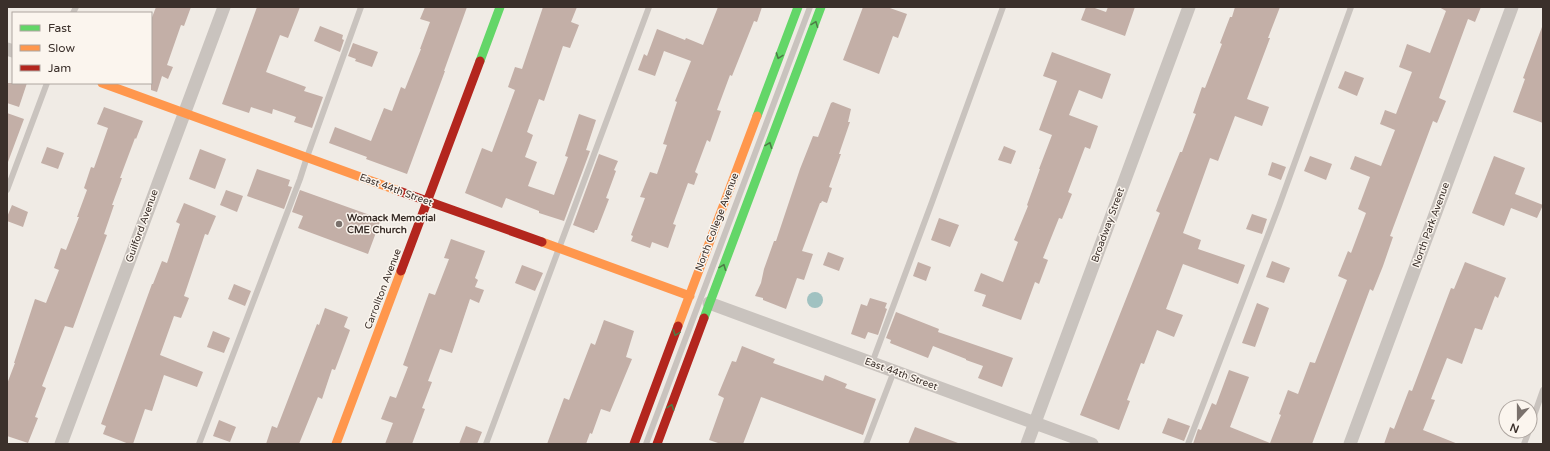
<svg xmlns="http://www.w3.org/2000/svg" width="1550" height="451" viewBox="0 0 1550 451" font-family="'Varela Round',sans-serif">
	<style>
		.water { fill: #a1c2c1 }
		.building { fill: #c3afa7 }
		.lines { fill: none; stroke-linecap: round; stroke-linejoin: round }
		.lane { stroke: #c9c3be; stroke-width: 6 }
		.street { stroke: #c9c3be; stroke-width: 13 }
		.fast { stroke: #63d668; stroke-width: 9 }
		.slow { stroke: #ff974d; stroke-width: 9 }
		.jam { stroke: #b3261e; stroke-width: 9 }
		.oneway { stroke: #4d7b46 }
		.poi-dot { fill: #7a716c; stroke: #fbf5ee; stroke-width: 1.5 }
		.labels { text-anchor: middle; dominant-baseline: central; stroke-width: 3; stroke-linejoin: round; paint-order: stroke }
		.street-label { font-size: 10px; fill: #3b302b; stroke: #fbf5ee }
		.poi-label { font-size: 10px; font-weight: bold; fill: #3b302b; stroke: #fbf5ee; text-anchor: start }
	</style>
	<rect width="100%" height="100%" fill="#f0ebe5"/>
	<path class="water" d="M807 300a8 8 0 1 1 16 0a8 8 0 1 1-16 0Z"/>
	<path class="building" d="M156 7H191L184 26 181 25 167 65 173 67 168 79 162 76 157 92 151 90V20Z
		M257 7H300L288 38 280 35 266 72 306 87 304 91 323 97 312 128 294 122 296 117 273 109 272 114 251 107 249 113 222 104Z
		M425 7H467L444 71H445L407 174 366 159 367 157 329 143 335 127 371 141 384 108 392 111 401 87 405 89 421 49H420L430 22 420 19Z
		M543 7H577L571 22 579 25 570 48 563 46 544 101 539 99 527 132 533 135 525 157 537 162 528 186 554 195 568 157 565 156 579 114 596 120 586 150 590 151 564 221 539 213V211L506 198 502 208 465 193 482 148 492 152 515 90 508 87 515 67 522 69Z
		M718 7H762L757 22 754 21 732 76 730 75 717 110 721 111 710 142 707 140 695 172 698 174 694 185 688 183 673 224 676 225 668 248 652 242 650 248 631 241 633 236 631 235 645 198 640 197 650 172 657 174 667 145 663 144 677 102 675 101 691 61 664 51 655 76 638 70 644 54 647 56 657 29 685 40 686 38 703 45Z
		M863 7H887L907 14 898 38 893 36 879 74 843 60Z
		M1086 7H1092L1106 12 1108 7H1135L1125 36 1081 20Z
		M1235 7H1280L1268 38H1270L1247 99 1269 107 1262 126 1235 116 1218 161 1210 158 1183 233 1201 240 1198 249 1245 265 1238 284 1183 264 1166 309 1183 315 1174 337 1157 330 1144 364 1141 363 1127 400 1130 401 1119 430 1080 415 1160 213 1156 211 1180 152H1182L1196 114 1193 113 1202 87 1205 88 1222 44 1220 43 1230 17H1232Z
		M1439 7H1481L1475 22 1468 19 1439 98 1446 101 1437 123 1433 121 1390 236 1393 237 1383 266 1373 291 1370 289 1312 444H1193L1198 429 1201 430 1212 403 1216 405 1229 370 1249 377 1230 427 1270 443 1281 415 1279 414 1288 390 1298 394 1310 362 1315 363 1347 280 1338 276 1348 251 1351 253 1366 213 1358 209 1370 177 1350 169 1355 156 1381 166 1395 130 1380 124 1385 110 1396 114 1412 72 1399 67 1407 44 1430 53 1446 11Z
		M320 26 343 35 342 39 344 40 340 52 314 41Z
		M1542 27H1543V123L1513 112 1525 79 1523 78Z
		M353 43 378 52 372 67 355 61 356 59 348 56Z
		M1052 52 1111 74 1102 99 1079 90 1069 115 1098 126 1090 149 1085 147 1068 192 1072 194 1062 219 1059 218 1043 258 1048 260 1039 284 1035 282 1021 320 982 306 986 295 974 291 981 273 1003 282 1018 242 1014 240 1028 206 1027 205 1040 169H1039L1052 135 1039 130 1057 81 1043 76Z
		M1345 71 1364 78 1357 96 1338 88Z
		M7 83H27L19 107 7 103Z
		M833 102 851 109 848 122H850L839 154H841L829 187 832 188 827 203 822 201 821 203H820L802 251 813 254 804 280 797 278 786 309 763 300V298L755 296 761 283 764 269 774 241H776L800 169 813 136 818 137 831 103Z
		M104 107 143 121 136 139 135 138 120 178H122L112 205H114L104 234 107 235 73 328 65 326 42 386 46 388 35 417 38 418 28 443 7 436V384L15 363H14L35 299 46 303 59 270 54 268 61 248 66 250 79 217H77L87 190 84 188 91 167 94 168 108 128 97 124Z
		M7 113 24 119 8 162 7 161Z
		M1004 146 1016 151 1011 164 998 160Z
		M47 147 64 153 58 169 41 163Z
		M200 149 226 159 215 189 189 179Z
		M599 154 618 161 614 170 616 171 606 198 609 199 597 230H595L594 233 573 225Z
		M1310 156 1332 164 1326 180 1304 171Z
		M1494 156 1525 168 1515 194 1543 205 1537 218 1511 208 1504 226 1472 213Z
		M1272 162 1286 167 1281 180 1268 175Z
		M257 169 290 180 288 186 292 187 284 209 247 196Z
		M226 190 243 196 237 212 220 205Z
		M300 190 381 219 368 254 298 228 303 216 292 212Z
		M184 203 216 216 208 235 205 234 184 296 189 298 181 318 174 316 160 355 203 372 197 387 164 375 152 411 145 409 133 444H129L103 434 106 426 101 424 152 284H153L162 261 167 263 180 224 176 222Z
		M12 205 28 212 23 227 7 221V217Z
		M1252 214 1267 219 1262 234 1246 229Z
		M939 218 959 225 950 247 931 240Z
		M451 239 485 251 475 278 478 280 475 287 484 290 479 303 470 299 452 353 440 349 428 381 432 382 422 408 425 409 412 444H385L393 423 381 419 390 396 396 398 408 367 403 365 429 293 435 295 449 259 444 258Z
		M828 252 844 258 839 271 823 265Z
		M1272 261 1290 268 1284 283 1266 277Z
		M918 262 931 267 926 281 913 276Z
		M1465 262 1506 278 1498 298 1495 296 1482 330 1475 328 1462 364 1447 358 1431 399 1435 400 1423 430 1458 444H1384L1390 427 1394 429 1409 390 1412 391 1451 288 1454 289Z
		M522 265 543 273 535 291 515 283Z
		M234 284 251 291 245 306 228 299Z
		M870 298 887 303 885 308 887 309 878 335 868 332 865 339 851 334 861 304 867 306Z
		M1257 303 1269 308 1255 347 1242 343Z
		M325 308 348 317 344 327 350 330 335 370 332 369 322 399 318 397 299 444H266L272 426 277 428 317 324 319 325Z
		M896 312 939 329 938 332 1013 358 1002 387 978 378 983 366 966 360V359L933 346 928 358 890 343 891 340 886 338Z
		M604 320 634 331 626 357 632 359 610 412 601 409 592 434 590 433 586 444H547L564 398 569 400 591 343 595 345Z
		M213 331 230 338 224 353 207 347Z
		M742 346 775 359 773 363 823 381 825 375 847 384 845 388 876 399 863 435 761 397 743 444H721L709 440 724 398 718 395 732 361 736 362Z
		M1168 418 1190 426 1184 441 1162 433Z
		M219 420 236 427 230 442 213 436Z
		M466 426 482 432 477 444H459Z
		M915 427 958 443 957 444H908Z"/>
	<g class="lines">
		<path class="lane" d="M73 13 76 7
			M7 190 47 83
			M872 363 932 202 1003 7
			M1530 427 1543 390
			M199 444 300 179 307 157 361 7
			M486 444 649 7
			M646 444 810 7
			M866 444 894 371
			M1188 444 1279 206 1351 7
			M1524 444 1529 431"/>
		<path class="street" d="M7 49 13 51
			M709 303 1092 444
			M61 444 224 7
			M1027 444 1189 7
			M1350 444 1512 7"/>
		<path class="fast" d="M480 61 500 7
			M757 116 798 7
			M704 318 821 7"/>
		<path class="slow" d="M102 83 399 191
			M542 242 690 296
			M678 326 757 116
			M336 444 401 271"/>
		<path class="jam" d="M399 191 542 242
			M401 271 480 61
			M634 444 678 326
			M657 444 704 318"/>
	</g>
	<defs><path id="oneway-chevron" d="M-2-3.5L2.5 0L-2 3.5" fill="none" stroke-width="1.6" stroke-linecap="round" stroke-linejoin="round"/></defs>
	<g class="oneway">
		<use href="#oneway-chevron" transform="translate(815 24) rotate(-69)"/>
		<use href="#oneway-chevron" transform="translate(779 56) rotate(110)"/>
		<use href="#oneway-chevron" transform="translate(769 145) rotate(-69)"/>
		<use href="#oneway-chevron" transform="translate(723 267) rotate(-69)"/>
		<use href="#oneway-chevron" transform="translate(676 333) rotate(111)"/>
		<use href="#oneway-chevron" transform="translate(671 407) rotate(-70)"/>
	</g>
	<circle class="poi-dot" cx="339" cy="224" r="4"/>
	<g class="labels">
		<g class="street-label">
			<text transform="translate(396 190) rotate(20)">East 44th Street</text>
			<text transform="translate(717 222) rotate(-69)">North College Avenue</text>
			<text transform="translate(1108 225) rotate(-70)">Broadway Street</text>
			<text transform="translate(1431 225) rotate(-70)">North Park Avenue</text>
			<text transform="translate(142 226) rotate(-70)">Guilford Avenue</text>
			<text transform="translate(383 289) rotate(-69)">Carrollton Avenue</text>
			<text transform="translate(901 374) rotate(20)">East 44th Street</text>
		</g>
		<g class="poi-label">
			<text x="347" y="218">Womack Memorial<tspan x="347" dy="12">CME Church</tspan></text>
		</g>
	</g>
	<rect width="1550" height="451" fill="none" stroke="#3b302b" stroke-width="16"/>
	<rect x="12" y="12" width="140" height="72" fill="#fbf5ee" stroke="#aea6a0"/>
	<rect x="20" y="25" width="20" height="6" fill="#63d668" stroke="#aea6a0"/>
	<text x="48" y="32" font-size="12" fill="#3b302b">Fast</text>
	<rect x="20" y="45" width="20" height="6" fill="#ff974d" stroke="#aea6a0"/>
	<text x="48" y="52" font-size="12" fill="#3b302b">Slow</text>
	<rect x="20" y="65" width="20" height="6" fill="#b3261e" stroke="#aea6a0"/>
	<text x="48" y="72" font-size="12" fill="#3b302b">Jam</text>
	<g transform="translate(1518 419) rotate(201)"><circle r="19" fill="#fbf5ee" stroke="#aea6a0"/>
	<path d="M0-3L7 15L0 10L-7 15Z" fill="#7a716c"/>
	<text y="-6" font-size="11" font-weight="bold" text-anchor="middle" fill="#3b302b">N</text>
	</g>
</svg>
